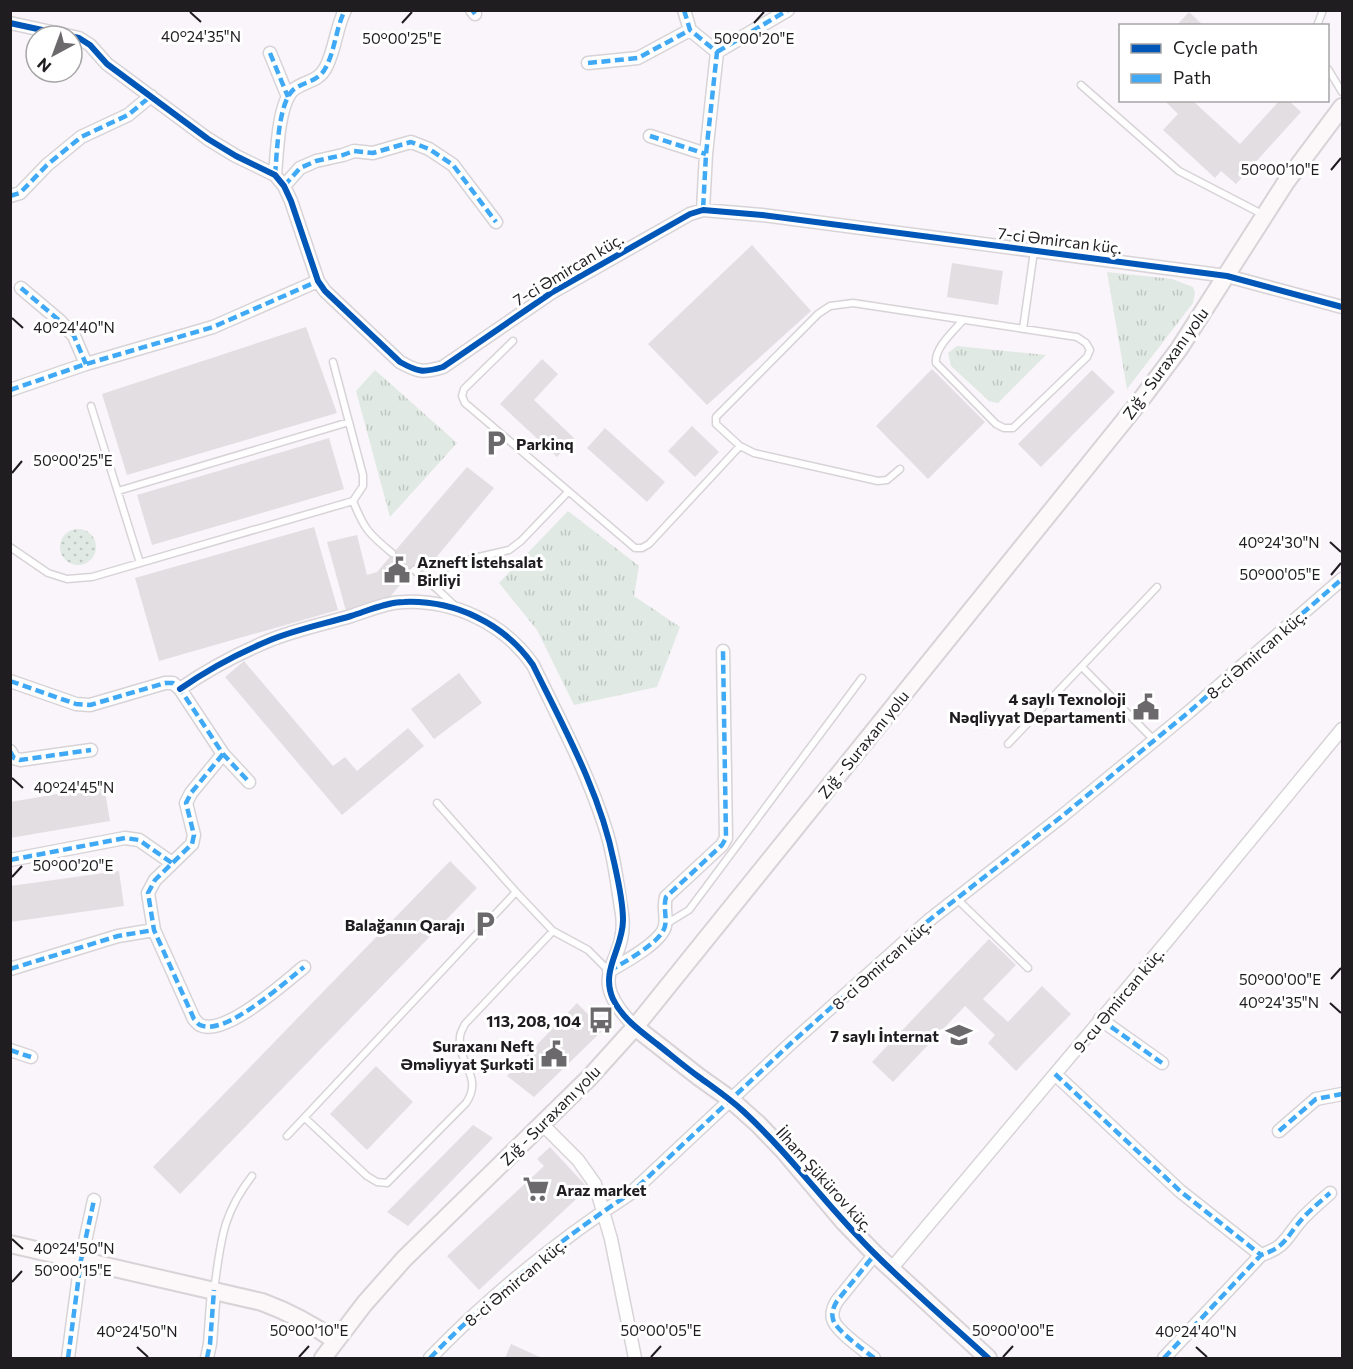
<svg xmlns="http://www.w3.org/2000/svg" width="1353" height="1369" viewBox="0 0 1353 1369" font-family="Commissioner,sans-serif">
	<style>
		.grass { fill: url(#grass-dots) }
		.park { fill: url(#park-tufts) }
		.building { fill: #e3dee1 }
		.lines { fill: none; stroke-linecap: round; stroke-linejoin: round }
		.lane-casing { stroke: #d7d3d7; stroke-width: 9 }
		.street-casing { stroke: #d7d3d7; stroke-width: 15 }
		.secondary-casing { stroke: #d7d3d7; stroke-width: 20 }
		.lane { stroke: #fefefe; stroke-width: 6 }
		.street { stroke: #fefefe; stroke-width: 12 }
		.secondary { stroke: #fcf8f9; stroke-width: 16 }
		.quiet { stroke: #3fa9f5; stroke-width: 4.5; stroke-dasharray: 9 4.5; stroke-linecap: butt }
		.cycleway-casing { stroke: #fff; stroke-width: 10 }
		.cycleway { stroke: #0057b8; stroke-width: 6 }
		.ticks { fill: none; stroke: #201d20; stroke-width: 2 }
		.labels { text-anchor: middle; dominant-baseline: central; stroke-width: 6; stroke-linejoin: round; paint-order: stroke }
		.street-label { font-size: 16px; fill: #201d20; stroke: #fff }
		.poi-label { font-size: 16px; font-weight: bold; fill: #201d20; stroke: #fff; text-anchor: end }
		.ticks-label { font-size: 15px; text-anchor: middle; fill: #201d20; stroke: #fff; stroke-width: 6; stroke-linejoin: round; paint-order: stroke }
	</style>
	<defs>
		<pattern id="grass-dots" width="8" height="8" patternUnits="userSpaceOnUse" patternTransform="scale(1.5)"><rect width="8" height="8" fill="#e0e9e3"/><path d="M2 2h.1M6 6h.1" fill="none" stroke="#c0c7c2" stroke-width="1.8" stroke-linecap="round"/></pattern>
		<pattern id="park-tufts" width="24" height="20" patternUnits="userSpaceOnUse" patternTransform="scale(1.5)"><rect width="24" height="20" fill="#e0e9e3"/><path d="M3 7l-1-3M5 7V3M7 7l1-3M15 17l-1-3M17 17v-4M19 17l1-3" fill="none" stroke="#c0c7c2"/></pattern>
	</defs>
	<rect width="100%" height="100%" fill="#faf5fa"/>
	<path class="grass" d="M60 547a18 18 0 1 1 36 0a18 18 0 1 1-36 0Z"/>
	<path class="park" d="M1107 272 1172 279 1193 287 1195 293 1193 303 1127 389Z
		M957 346 1046 355 998 403 989 401 951 366 948 353Z
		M375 370 457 443 390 517 356 391Z
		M568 511 639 566 634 596 680 627 657 687 574 705 537 630 499 583Z"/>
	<path class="building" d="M1189 12 1204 26H1176Z
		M1164 100H1196L1194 102 1240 144 1280 100H1288L1301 112 1236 184 1221 171 1215 178 1163 130 1178 114Z
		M752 245 811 311 707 405 648 344Z
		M952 263 1003 271 998 305 947 297Z
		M306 327 337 413 127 475 102 394Z
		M542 359 558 374 534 400 574 438 557 457 500 404Z
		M932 369 985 422 928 479 876 426Z
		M1092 370 1115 392 1041 467 1018 444Z
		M692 426 719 452 695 477 668 451Z
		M605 428 665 482 647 502 587 448Z
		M329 438 344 489 152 545 137 495Z
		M467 467 494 488 424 572 417 565 389 598 346 611 327 542 357 535 367 575 377 572Z
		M314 527 338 610 159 661 135 578Z
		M244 661 333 766 345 757 357 771 408 728 424 746 342 815 225 677Z
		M459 673 482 703 434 739 411 709Z
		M104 786 110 821 10 838V802Z
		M450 861 477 888 180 1194 153 1167Z
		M119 871 124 906 10 922V886Z
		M989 939 1016 965 983 999 1008 1022 1042 986 1071 1014 1016 1071 988 1043 995 1035 965 1006 893 1082 872 1062Z
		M577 1003 603 1030 534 1097 507 1076Z
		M376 1066 413 1102 367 1150 330 1114Z
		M473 1125 493 1138 408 1226 387 1212Z
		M550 1147 588 1188 479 1290 447 1256 544 1166 537 1159Z
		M511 1344 542 1358H505Z"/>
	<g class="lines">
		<g class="lane-casing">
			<path id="lane" d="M1317 26 1323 10
				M1328 69 1342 92
				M1081 85 1179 171 1262 214
				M1023 329 1034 251
				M513 341 464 389 462 396 465 403 635 548H642L649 544 740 446
				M333 362 363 475V486L353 501
				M91 406 140 563
				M900 469 887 480 878 481 754 453 740 446 716 424V417L818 314 830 306 853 303 1077 337 1086 343 1090 350 1087 357 1013 428H1004L996 424 936 363C934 348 954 331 963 320
				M118 491 349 422
				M10 547 48 573 67 579 92 577 353 501C364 529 369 534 392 553
				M414 570 437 589
				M454 605 437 589 457 567 470 559 509 550 521 541 568 492
				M1082 667 1154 740
				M1008 744 1157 587
				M437 803 516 892 553 931 588 950 609 971
				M957 899 1028 968
				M666 924 689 910 862 678
				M305 1118 367 1176 377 1182 387 1183 466 1103C484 1077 457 1063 460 1037 460 1033 463 1028 465 1024L553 931
				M287 1136 516 892
				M214 1290C221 1243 221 1216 252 1176"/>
		</g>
		<g class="street-casing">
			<path id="street" d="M472 10 475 14
				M684 10 690 30 717 52 706 154 703 210
				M10 23 79 38 90 45 107 64 208 139 236 156 275 175 284 186 291 201 318 281 325 291 400 362C418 372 423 373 443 367L551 293 690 214 703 210 762 215 1227 276 1342 307
				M717 52 788 10
				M270 53 288 97
				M588 63 638 58 690 30
				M650 136 706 154
				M275 175C277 154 278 104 293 90 304 81 319 82 326 67 335 50 336 28 345 10
				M284 186 300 168 316 161 343 155 354 151 373 153 411 142 429 149 453 165 496 222
				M10 196 20 193 47 165 81 137 128 115 151 96
				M21 288 60 321 74 336 86 364
				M10 390 86 364 213 327 318 281
				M10 681 76 704 90 705 165 683H173L180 689 223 754 249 782
				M180 689C207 670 237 654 268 641 294 630 324 624 351 616 367 611 387 602 404 602 454 600 504 623 533 665 558 717 586 769 604 824 614 853 617 884 622 914 629 967 580 971 635 1027
				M10 751 14 758 20 760 91 750
				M223 754 191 793 186 803 194 835 192 844 155 880 148 893 154 930 194 1019C195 1020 199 1025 200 1025 225 1037 285 982 304 967
				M10 860 125 838 139 840 172 863
				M10 969 118 936 154 930
				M609 971C623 963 662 942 665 926 667 916 663 907 666 897L722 845 726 838 723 651
				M1100 1019 1162 1063
				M10 1050 31 1057
				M1055 1074 1180 1191 1261 1255
				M542 1124 578 1160 595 1184 611 1239 635 1358
				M1279 1131 1316 1099 1342 1094
				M891 1269 1167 941 1342 729
				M68 1358 81 1260 94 1200
				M207 1358 210 1344 214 1290
				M430 1358C489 1297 559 1240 631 1193L789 1045 928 921 1061 817 1190 711 1342 579
				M874 1358C864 1350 835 1330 833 1319 831 1312 834 1306 837 1301L875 1254
				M1164 1358 1261 1255C1286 1247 1286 1237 1302 1219 1311 1209 1321 1201 1330 1193"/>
		</g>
		<g class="secondary-casing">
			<path id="secondary" d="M635 1027 699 1077 730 1099 758 1124 784 1151 844 1222 875 1254 988 1358
				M10 1244 262 1302C289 1312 312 1324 336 1341
				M323 1358 365 1303 404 1259 589 1078 635 1027 1140 401 1179 349 1286 182 1342 107"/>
		</g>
		<use href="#lane" class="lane"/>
		<use href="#street" class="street"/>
		<use href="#secondary" class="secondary"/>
		<path class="quiet" d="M472 10 475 14
			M684 10 690 30 717 52 706 154 703 210
			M717 52 788 10
			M270 53 288 97
			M588 63 638 58 690 30
			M650 136 706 154
			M275 175C277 154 278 104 293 90 304 81 319 82 326 67 335 50 336 28 345 10
			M284 186 300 168 316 161 343 155 354 151 373 153 411 142 429 149 453 165 496 222
			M10 196 20 193 47 165 81 137 128 115 151 96
			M21 288 60 321 74 336 86 364
			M10 390 86 364 213 327 318 281
			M10 681 76 704 90 705 165 683H173L180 689 223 754 249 782
			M10 751 14 758 20 760 91 750
			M223 754 191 793 186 803 194 835 192 844 155 880 148 893 154 930 194 1019C195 1020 199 1025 200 1025 225 1037 285 982 304 967
			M10 860 125 838 139 840 172 863
			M10 969 118 936 154 930
			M609 971C623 963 662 942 665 926 667 916 663 907 666 897L722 845 726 838 723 651
			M1100 1019 1162 1063
			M10 1050 31 1057
			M1055 1074 1180 1191 1261 1255
			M1279 1131 1316 1099 1342 1094
			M68 1358 81 1260 94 1200
			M207 1358 210 1344 214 1290
			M430 1358C489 1297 559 1240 631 1193L789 1045 928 921 1061 817 1190 711 1342 579
			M874 1358C864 1350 835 1330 833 1319 831 1312 834 1306 837 1301L875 1254
			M1164 1358 1261 1255C1286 1247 1286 1237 1302 1219 1311 1209 1321 1201 1330 1193"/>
		<g class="cycleway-casing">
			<path id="cycleway" d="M10 23 79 38 90 45 107 64 208 139 236 156 275 175 284 186 291 201 318 281 325 291 400 362C418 372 423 373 443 367L551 293 690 214 703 210 762 215 1227 276 1342 307
				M180 689C207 670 237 654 268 641 294 630 324 624 351 616 367 611 387 602 404 602 454 600 504 623 533 665 564 728 600 792 614 862 618 880 623 901 623 920 623 949 600 970 613 999 622 1018 640 1031 657 1044 671 1055 685 1067 699 1077 714 1088 729 1098 743 1111 791 1155 828 1208 875 1254 911 1290 951 1324 988 1358"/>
		</g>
		<use href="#cycleway" class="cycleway"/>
	</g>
	<path class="ticks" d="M190 12 201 22M402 23 412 12M754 23 764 12M1331 170 1341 158M12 318 23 328M12 473 22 461M1330 542 1341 552M1331 575 1341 563M12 778 23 788M12 877 22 866M1331 979 1341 968M1330 1003 1341 1013M12 1239 23 1249M12 1282 22 1271M137 1347 148 1357M1196 1347 1207 1357M299 1357 309 1346M651 1357 661 1346M1003 1357 1013 1346"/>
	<defs>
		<g id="parking-bare" transform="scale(2.07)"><path d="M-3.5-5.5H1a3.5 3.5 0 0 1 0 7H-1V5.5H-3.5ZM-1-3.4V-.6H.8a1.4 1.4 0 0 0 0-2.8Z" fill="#6c696c" stroke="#fff" stroke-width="2.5" paint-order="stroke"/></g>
		<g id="civic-bare" transform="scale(2.07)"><path d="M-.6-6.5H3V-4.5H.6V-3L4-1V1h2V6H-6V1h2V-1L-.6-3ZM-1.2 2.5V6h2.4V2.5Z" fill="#6c696c" stroke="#fff" stroke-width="2.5" paint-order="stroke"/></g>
		<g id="bus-bare" transform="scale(2.07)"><path d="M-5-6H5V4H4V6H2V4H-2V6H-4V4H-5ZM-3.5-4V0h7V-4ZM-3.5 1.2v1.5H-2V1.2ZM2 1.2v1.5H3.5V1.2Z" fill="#6c696c" stroke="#fff" stroke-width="2.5" paint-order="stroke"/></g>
		<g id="school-bare" transform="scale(2.07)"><path d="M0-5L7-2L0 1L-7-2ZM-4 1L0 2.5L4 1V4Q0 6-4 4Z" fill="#6c696c" stroke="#fff" stroke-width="2.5" paint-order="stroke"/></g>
		<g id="supermarket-bare" transform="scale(2.07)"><path d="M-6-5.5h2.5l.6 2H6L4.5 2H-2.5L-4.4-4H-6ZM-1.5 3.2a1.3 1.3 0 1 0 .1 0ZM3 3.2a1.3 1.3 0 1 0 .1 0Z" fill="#6c696c" stroke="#fff" stroke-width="2.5" paint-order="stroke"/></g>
	</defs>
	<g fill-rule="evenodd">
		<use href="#parking-bare" x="496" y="443"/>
		<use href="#civic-bare" x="397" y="570"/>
		<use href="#civic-bare" x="1146" y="707"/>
		<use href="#parking-bare" x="485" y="924"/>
		<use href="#bus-bare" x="601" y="1020"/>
		<use href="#school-bare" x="959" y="1035"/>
		<use href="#civic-bare" x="554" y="1054"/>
		<use href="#supermarket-bare" x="536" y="1189"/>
	</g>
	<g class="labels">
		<g class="street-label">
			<text transform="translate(1060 240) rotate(7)">7-ci Əmircan küç.</text>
			<text transform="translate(568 269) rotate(-31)">7-ci Əmircan küç.</text>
			<text transform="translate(1165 363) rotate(-54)">Zığ - Suraxanı yolu</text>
			<text transform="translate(1256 654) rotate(-41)">8-ci Əmircan küç.</text>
			<text transform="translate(863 744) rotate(-51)">Zığ - Suraxanı yolu</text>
			<text transform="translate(881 964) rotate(-42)">8-ci Əmircan küç.</text>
			<text transform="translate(1118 1000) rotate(-50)">9-cu Əmircan küç.</text>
			<text transform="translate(550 1115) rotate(-45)">Zığ - Suraxanı yolu</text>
			<text transform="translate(825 1179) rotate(48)">İlham Şükürov küç.</text>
			<text transform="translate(515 1282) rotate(-40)">8-ci Əmircan küç.</text>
		</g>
		<g class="poi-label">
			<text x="516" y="443" text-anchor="start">Parkinq</text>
			<text x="417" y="561" text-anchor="start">Azneft İstehsalat<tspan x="417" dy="18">Birliyi</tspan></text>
			<text x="1126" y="698">4 saylı Texnoloji<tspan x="1126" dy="18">Nəqliyyat Departamenti</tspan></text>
			<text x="465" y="924">Balağanın Qarajı</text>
			<text x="581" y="1020">113, 208, 104</text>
			<text x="939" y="1035">7 saylı İnternat</text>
			<text x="534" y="1045">Suraxanı Neft<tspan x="534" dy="18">Əməliyyat Şurkəti</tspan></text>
			<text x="556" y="1189" text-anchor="start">Araz market</text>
		</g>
	</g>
	<g class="ticks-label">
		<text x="201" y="42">40°24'35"N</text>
		<text x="402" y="44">50°00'25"E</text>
		<text x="754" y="44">50°00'20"E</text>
		<text x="1280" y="175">50°00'10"E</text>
		<text x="74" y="333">40°24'40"N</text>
		<text x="73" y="466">50°00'25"E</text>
		<text x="1279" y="548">40°24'30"N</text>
		<text x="1280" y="580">50°00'05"E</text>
		<text x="74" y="793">40°24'45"N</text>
		<text x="73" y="871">50°00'20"E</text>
		<text x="1280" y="985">50°00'00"E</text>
		<text x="1279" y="1008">40°24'35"N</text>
		<text x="74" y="1254">40°24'50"N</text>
		<text x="73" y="1276">50°00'15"E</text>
		<text x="309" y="1336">50°00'10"E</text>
		<text x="661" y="1336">50°00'05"E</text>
		<text x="1013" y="1336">50°00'00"E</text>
		<text x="137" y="1337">40°24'50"N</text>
		<text x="1196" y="1337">40°24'40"N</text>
	</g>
	<rect width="1353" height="1369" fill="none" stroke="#201d20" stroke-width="24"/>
	<rect x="1119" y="24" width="210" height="78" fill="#ffffff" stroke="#a6a5a6" stroke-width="1.5"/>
	<rect x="1131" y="44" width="30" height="9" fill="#0057b8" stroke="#a6a5a6" stroke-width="1.5"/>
	<text x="1173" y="54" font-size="18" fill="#201d20">Cycle path</text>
	<rect x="1131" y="74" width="30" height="9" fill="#3fa9f5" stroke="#a6a5a6" stroke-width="1.5"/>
	<text x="1173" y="84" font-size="18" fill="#201d20">Path</text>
	<g transform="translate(54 54) rotate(221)"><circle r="28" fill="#ffffff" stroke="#a6a5a6" stroke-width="1.5"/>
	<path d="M0-4.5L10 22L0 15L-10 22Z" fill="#6c696c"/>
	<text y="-9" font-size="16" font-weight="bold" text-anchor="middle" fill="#201d20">N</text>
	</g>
</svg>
